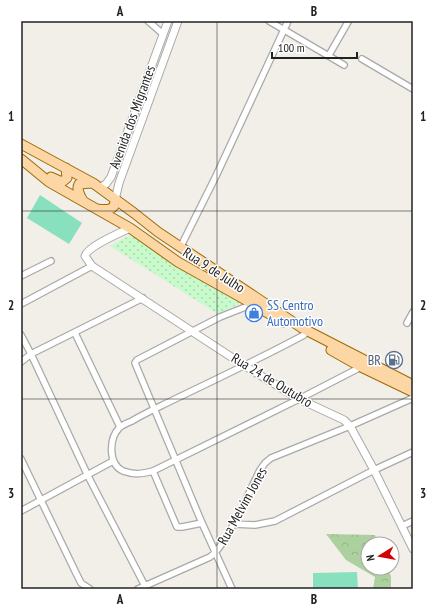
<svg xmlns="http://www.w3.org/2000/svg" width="434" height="610" viewBox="0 0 434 610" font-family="'PT Sans Narrow',sans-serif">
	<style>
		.forest { fill: url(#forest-crowns) }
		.park { fill: url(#park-dots) }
		.pitch { fill: #88e0be }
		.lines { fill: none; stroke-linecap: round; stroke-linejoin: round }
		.minor-casing { stroke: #a9a9a9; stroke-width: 8 }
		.tertiary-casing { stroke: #a9a9a9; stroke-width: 9 }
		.primary-casing { stroke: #a06b00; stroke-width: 11 }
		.minor { stroke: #fff; stroke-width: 5.5 }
		.tertiary { stroke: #fff; stroke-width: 7 }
		.primary { stroke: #fcd6a4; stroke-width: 9 }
		.grid { fill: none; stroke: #222; stroke-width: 1; stroke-opacity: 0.55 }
		.labels { text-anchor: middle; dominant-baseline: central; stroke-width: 3; stroke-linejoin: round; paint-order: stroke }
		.street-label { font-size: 14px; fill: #222; stroke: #fff }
		.shop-label { font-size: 14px; fill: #366cbe; stroke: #fff; text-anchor: start }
		.service-label { font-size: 14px; fill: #4e5e75; stroke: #fff; text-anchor: end }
		.neatline { fill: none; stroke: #222; stroke-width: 1.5 }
		.grid-label { font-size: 13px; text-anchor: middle; font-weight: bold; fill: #222 }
	</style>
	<defs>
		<pattern id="forest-crowns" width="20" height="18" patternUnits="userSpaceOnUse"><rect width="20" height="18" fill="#add19e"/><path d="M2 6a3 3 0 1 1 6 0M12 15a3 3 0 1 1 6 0" fill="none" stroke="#95b388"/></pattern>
		<pattern id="park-dots" width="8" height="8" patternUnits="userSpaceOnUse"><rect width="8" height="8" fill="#c8facc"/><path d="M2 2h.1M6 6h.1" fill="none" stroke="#acd6af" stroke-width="1.8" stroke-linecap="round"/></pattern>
	</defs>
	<rect width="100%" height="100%" fill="#f2efe9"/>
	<path class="forest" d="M326 534 375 535 378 544H368V568H387L391 576V589H373L375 577 346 560Z"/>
	<path class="park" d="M128 236H133L178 267 240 301 239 304 218 314 110 246Z"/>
	<path class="pitch" d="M40 195 82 223 69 244 27 218Z
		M357 572 358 589H313V573Z"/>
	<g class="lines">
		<g class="minor-casing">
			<path id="minor" d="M148 21 163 34
				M269 21 344 65
				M329 55 348 22
				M362 59 413 89
				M180 248 216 176 288 21
				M21 276 51 261
				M21 304 92 266
				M407 323 413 312
				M75 333 120 427
				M21 335 31 354 88 476 145 586
				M304 335C261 358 217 379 173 400 159 407 145 413 132 421 127 423 122 425 119 428 109 439 108 464 123 471 134 475 142 474 153 471L299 399 361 367
				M21 362 31 354 143 298
				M21 459 76 573 81 583 90 589
				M153 471 177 527H182L202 523
				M21 511 113 461
				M233 524 255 525 275 521 374 470 413 452
				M402 526 413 521
				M138 589 210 557C227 545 249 492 260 470L265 463 271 458 350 426 413 398
				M232 589 202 523 135 363 137 360 220 317 253 304"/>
		</g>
		<g class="tertiary-casing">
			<path id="tertiary" d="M99 188 106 184 111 177 168 21
				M115 200 119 183 178 21
				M130 228C120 233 88 246 85 256L92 266 245 366 299 399 344 420 350 426 374 470 413 549"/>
		</g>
		<g class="primary-casing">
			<path id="primary" d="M21 144 93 183 134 213 158 232 302 328 413 385
				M21 159 49 182 130 228 178 262 244 299 283 322
				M51 177 62 182 67 178 66 168
				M83 201C80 195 76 190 79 184L91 183
				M97 209C105 210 116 211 115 200
				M331 350 361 367 413 392"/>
		</g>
		<use href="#minor" class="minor"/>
		<use href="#tertiary" class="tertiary"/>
		<use href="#primary" class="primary"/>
	</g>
	<path class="grid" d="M217 21V589M21 211H413M21 399H413"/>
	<defs>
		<g id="shop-ring" transform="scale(0.9)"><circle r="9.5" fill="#fff" stroke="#3f7fe0" stroke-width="1.5"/><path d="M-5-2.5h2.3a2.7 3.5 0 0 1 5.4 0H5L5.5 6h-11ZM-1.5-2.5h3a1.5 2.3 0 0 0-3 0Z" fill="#3f7fe0"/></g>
		<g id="fuel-ring" transform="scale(0.9)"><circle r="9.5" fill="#fff" stroke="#5c6f8a" stroke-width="1.5"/><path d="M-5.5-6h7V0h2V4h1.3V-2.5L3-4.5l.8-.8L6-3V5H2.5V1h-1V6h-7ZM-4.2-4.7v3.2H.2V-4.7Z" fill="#5c6f8a"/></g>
	</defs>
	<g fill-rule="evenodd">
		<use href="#shop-ring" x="254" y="313"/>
		<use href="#fuel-ring" x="394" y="360"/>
	</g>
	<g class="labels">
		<g class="street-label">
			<text transform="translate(132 117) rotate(-70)">Avenida dos Migrantes</text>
			<text transform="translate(214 270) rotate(33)">Rua 9 de Julho</text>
			<text transform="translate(272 380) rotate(31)">Rua 24 de Outubro</text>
			<text transform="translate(242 506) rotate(-61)">Rua Melvim Jones</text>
		</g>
		<g class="shop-label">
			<text x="267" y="305">SS Centro<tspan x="267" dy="16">Automotivo</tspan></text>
		</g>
		<g class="service-label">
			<text x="381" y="360">BR</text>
		</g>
	</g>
	<rect width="434" height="610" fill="none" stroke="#ffffff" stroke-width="44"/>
	<g transform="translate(380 556) rotate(259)"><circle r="19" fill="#ffffff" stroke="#a7a7a7"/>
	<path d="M0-3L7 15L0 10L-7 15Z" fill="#d40000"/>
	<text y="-6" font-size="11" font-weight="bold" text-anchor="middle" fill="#222222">N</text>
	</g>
	<path d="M272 52v6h85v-6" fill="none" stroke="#222222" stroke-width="2"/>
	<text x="278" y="52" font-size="12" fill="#222222" stroke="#ffffff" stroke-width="3" paint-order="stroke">100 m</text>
	<rect x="22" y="22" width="390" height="566" class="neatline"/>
	<g class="grid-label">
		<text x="120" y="16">A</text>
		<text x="314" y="16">B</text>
		<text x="11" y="121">1</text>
		<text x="423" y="121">1</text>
		<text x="11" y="310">2</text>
		<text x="423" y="310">2</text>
		<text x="11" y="498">3</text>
		<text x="423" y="498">3</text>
		<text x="120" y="604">A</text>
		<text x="314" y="604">B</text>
	</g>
</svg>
